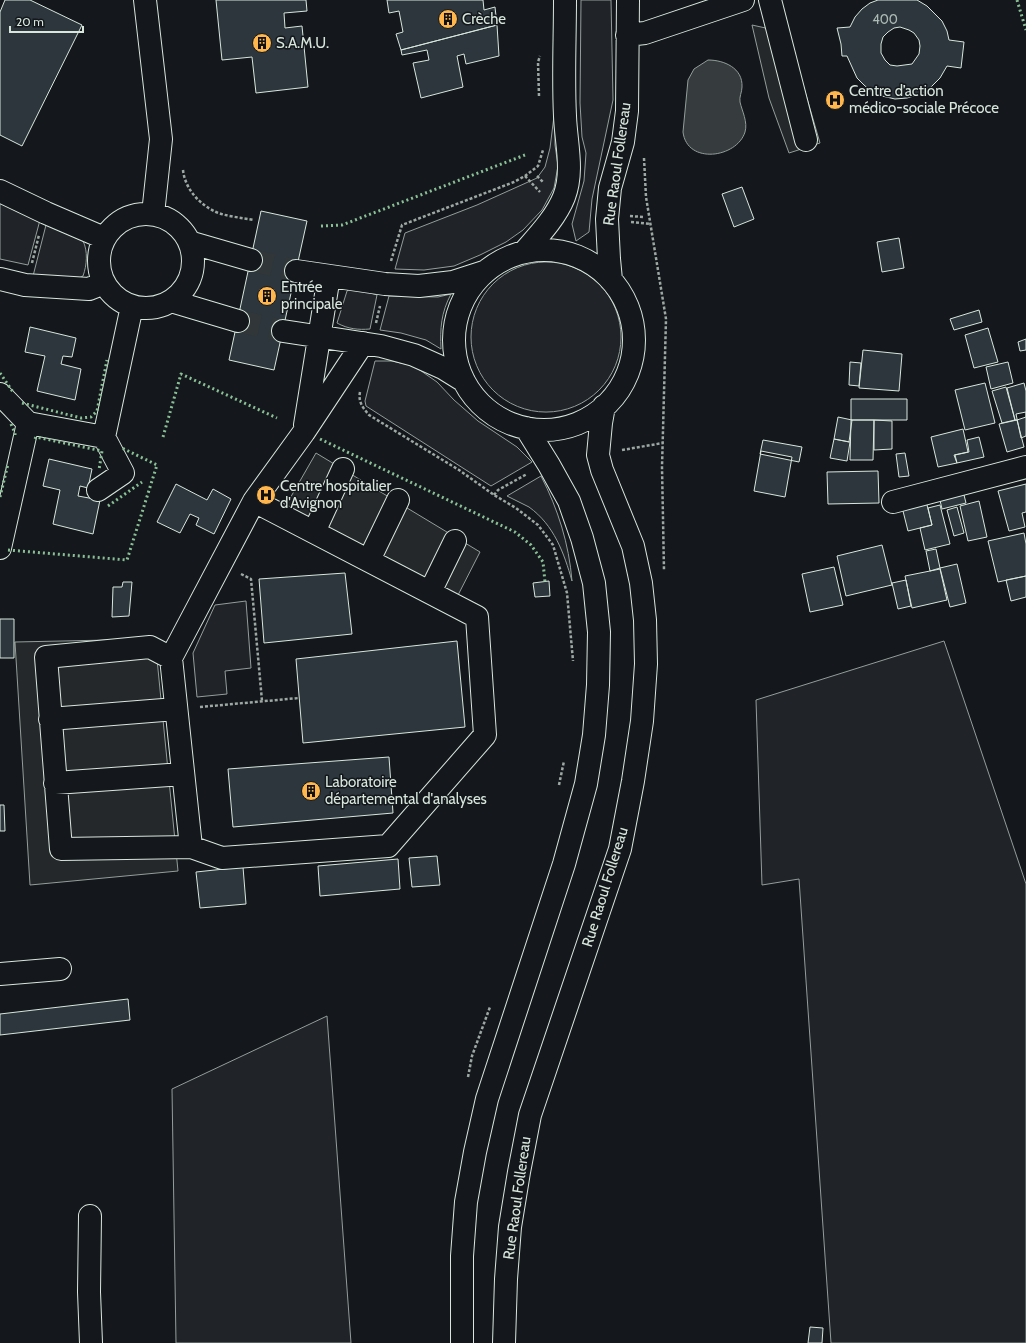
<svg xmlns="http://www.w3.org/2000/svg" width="1026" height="1343" viewBox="0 0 1026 1343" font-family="Cabin,sans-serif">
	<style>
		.green { fill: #202428; stroke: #939e99 }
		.parking { fill: #24282b; stroke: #939e99 }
		.water { fill: #363b3e; stroke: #939e99 }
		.building { fill: #2c363c; stroke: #d8e6dc; fill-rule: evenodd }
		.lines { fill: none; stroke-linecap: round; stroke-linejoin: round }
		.minor-tunnel { stroke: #313739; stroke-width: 22; stroke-dasharray: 22 11; stroke-linecap: butt }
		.minor-casing { stroke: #d8e6dc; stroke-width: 24 }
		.path { stroke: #9da8a2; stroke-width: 2.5; stroke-dasharray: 3 2; stroke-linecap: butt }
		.minor { stroke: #14181c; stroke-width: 22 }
		.hedge { stroke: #8ac095; stroke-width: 3; stroke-dasharray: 2 3; stroke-linecap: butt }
		.labels { text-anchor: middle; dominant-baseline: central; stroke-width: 3; stroke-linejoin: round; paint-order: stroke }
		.number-label { font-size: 13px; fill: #adbab4 }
		.poi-label { font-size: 15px; fill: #d8e6dc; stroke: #14181c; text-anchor: start }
		.street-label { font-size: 15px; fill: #d8e6dc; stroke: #14181c }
	</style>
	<rect width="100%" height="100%" fill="#14181c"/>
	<path class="green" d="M581 0H611L613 100 592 199 589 232 576 241 572 224 584 181 586 153 582 137 580 103Z
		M555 108V145L558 166 554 188 542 210 523 230 506 242 480 255 454 266 424 270 395 269 405 233 477 205 537 178 545 167 550 148Z
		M0 201 40 220 28 265 0 259Z
		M46 225 83 241C88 251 87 265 83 276L77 279 32 280Z
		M471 337a75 75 0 1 1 150 0a75 75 0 1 1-150 0Z
		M352 287 377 295 370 329C358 330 348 329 337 323L347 291Z
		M451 294C441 313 440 328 441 349L426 340 401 333 380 330 389 296 438 297Z
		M375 361H392L414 366 437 382 454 400 478 421 517 447 532 462 491 486 366 406 365 401Z
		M541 476C558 509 569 544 572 581 564 553 554 525 529 507 522 503 514 500 507 496Z
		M246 601 251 668 225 671 227 694 197 697 193 653 215 605Z
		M944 641 1026 884V1343H831L799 879 762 885 756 700Z
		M327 1016 351 1343H176L172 1089Z"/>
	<path class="parking" d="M752 25 788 33 820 143 789 153 769 98Z
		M316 453 480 552 455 601 285 507Z
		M155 639 178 871 30 885 15 642Z"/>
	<path class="water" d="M708 60C724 60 743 68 742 87 742 92 739 97 740 102 742 111 748 122 745 132 737 158 687 165 683 132L688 80 694 69Z"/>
	<path class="building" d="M5 0H30L82 25 22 146 0 135V12Z
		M216 0H306L307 11 284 13 285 28 302 26 308 87 256 93 252 57 222 60Z
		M387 0H483L484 10 495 7 497 25 401 50 396 34 403 32 399 11 389 13Z
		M878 0H917L927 6 942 21 947 31 949 40 964 42 961 68 947 66 940 78 931 87 921 94 907 98 895 99 882 96 872 92 864 85 857 78 847 56H842L841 44 837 28 850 27 855 17 862 9 870 3ZM900 27 909 30 914 33 919 40 920 46 919 54 912 64 897 66 890 65 885 60 881 53V44L883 37 888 32 894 28Z
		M497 25 499 56 466 64 464 54 457 56 463 87 421 98 413 63 429 60 427 50 402 55 401 50Z
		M742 187 754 219 734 227 722 194Z
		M261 211 307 221 274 370 229 360Z
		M899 238 904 268 882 272 877 242Z
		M979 310 982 322 954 330 950 319Z
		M30 327 76 338 72 357 63 356 61 364 81 369 75 400 37 391 45 356 25 352Z
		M988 328 998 362 974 368 965 335Z
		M1026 339V350L1020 351 1018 342Z
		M863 350 902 354 899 391 859 388Z
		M850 362 861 363 859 386 849 385Z
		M1008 362 1013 383 991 389 986 367Z
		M985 383 995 423 965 430 955 390Z
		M1024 383 1026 391V417L1017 420H1015L1007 388Z
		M1006 387 1015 420 1002 423 992 391Z
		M851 399H907V420H851Z
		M1026 412V436L1021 438 1016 414Z
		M838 417 852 420 849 442 834 439Z
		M851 420H874L873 460H850Z
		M874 420 892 421V449L874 450Z
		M1017 420 1024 447 1007 452 999 424Z
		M963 429 968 452 954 455 957 463 938 467 931 437Z
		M979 437 984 457 957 463 955 455 969 452 967 440Z
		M834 439 850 442 847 461 830 458Z
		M763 440 802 447 799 462 760 454Z
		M761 451 792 457 785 497 754 491Z
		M905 453 909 476 899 477 896 454Z
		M49 459 92 469 88 488 80 486 78 496 100 500 93 534 53 524 60 490 43 486Z
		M878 471 879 503 828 504 827 472Z
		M176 484 207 500 213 489 231 499 214 534 196 525 199 518 190 514 180 533 157 522Z
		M1026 484V512L1022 513 1025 527 1009 531 998 491Z
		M963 491 966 503 942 509 939 496Z
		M926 501 932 525 908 531 902 507Z
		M979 501 987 537 968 541 960 506Z
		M940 505 950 544 925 550 920 528 932 525 928 508Z
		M957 507 964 533 954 536 947 510Z
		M1024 533 1026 544V576L998 582 988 541Z
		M882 545 892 585 846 596 837 556Z
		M936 549 940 568 930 571 926 551Z
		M957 564 966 603 950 607 940 568Z
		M834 567 843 605 810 612 802 574Z
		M940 569 947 600 912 608 905 576Z
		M345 573 352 634 264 643 259 579Z
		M1026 576V597L1011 601 1006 580Z
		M906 580 911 606 898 609 892 583Z
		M549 581 550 596 535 597 533 583Z
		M123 582H132L129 616 112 617 113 587H122Z
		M0 619H14V658H0Z
		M457 641 465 727 303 743 296 659Z
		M389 757 393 813 233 827 228 769Z
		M0 805H4L5 831H0Z
		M437 856 440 885 412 887 409 858Z
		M398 859 400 889 320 896 318 866Z
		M243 867 246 904 200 908 196 872Z
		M128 999 130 1020 0 1035V1014Z
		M810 1327 823 1328 822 1343H808Z"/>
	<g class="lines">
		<path class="minor-tunnel" d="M251 260 296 271
			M238 321 283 331"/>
		<g class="minor-casing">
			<path id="minor" d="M145 0 161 139 153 214
				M770 0 806 140
				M627 35 645 33 743 0
				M0 191 46 213 104 238
				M99 261a47 47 0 1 1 94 0a47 47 0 1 1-94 0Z
				M189 242 251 260
				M454 340a90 90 0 1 1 180 0a90 90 0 1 1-180 0Z
				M525 251C539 235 556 217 564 197 574 171 566 143 565 116 563 77 565 38 565 0
				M296 271 385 284 419 286 453 282 484 272
				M0 279 25 285 89 289 104 283
				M611 280 609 259 607 219 610 188 623 142 627 111 628 0
				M171 301 238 321
				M283 331 381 346 414 355 443 368 464 381
				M0 394 28 423
				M305 425 329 276
				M98 490 123 473 104 437 132 306
				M254 501 477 617 485 735 388 846 222 858 191 847 171 658 254 501 304 432 363 343
				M893 502 1026 467
				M314 532 343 469
				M0 548 28 423 104 437
				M369 560 398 500
				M430 592 455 541
				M171 658 150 647 46 657 61 849 191 847
				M50 719 176 709
				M55 783 183 774
				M0 974 60 969
				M90 1216 89 1292 91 1343
				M462 1343V1256L466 1202 475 1152 487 1099 564 864 586 784 594 735 598 685 599 632 594 583 582 538 569 501 549 465 526 428
				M504 1343 506 1279 510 1227 519 1172 530 1115 620 849 633 781 642 721 646 664 645 620 641 583 633 546 602 470 598 455 601 423 604 406"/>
		</g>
		<path class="path" d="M539 96 538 62 540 56
			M644 158 646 197 666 319 662 467 664 570
			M183 170C185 188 198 203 214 211 222 216 244 218 254 220
			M525 176 540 192
			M537 176 544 183
			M630 216 643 217
			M631 222 651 224
			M391 261 402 225 514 182 525 176 538 166 543 150
			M32 263 39 235
			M376 323 380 306
			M360 392C358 402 363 408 369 415L459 470 494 495 516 508 538 525 553 545 567 593 573 661
			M622 450 663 443
			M494 495 498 490 527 474
			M241 574 251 579 262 701
			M200 707 299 698
			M559 785 564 761
			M468 1077 472 1056 490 1007"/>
		<use href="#minor" class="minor"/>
		<path class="hedge" d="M1017 0 1026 30
			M321 226 342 225 525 155
			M0 373 13 392
			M22 403 81 418 91 417 97 411 107 360
			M11 424 15 433V435
			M163 437 181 374 277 418
			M35 439 36 437 102 451 99 470
			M320 439 515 532 531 545 543 562 545 582
			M0 497 8 464
			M108 506 142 482
			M8 550 127 560 157 465 122 448"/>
	</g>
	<defs>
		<g id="building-disc" transform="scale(1)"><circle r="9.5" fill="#ffb74d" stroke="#14181c"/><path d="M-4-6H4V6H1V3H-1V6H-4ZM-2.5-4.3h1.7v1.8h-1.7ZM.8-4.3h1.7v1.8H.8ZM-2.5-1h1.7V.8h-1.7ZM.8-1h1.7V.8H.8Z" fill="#111"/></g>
		<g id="hospital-disc" transform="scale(1)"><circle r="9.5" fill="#ffb74d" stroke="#14181c"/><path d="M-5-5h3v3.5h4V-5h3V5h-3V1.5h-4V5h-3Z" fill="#111"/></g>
	</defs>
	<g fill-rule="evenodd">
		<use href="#building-disc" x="448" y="19"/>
		<use href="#building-disc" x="262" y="43"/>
		<use href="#hospital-disc" x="835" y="100"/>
		<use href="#building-disc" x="267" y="296"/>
		<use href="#hospital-disc" x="266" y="495"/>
		<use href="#building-disc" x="311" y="791"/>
	</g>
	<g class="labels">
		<g class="number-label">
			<text x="885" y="19">400</text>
		</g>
		<g class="poi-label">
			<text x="462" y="19">Crèche</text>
			<text x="276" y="43">S.A.M.U.</text>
			<text x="849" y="91">Centre d’action<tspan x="849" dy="17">médico-sociale Précoce</tspan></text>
			<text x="281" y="287">Entrée<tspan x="281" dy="17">principale</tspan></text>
			<text x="280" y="486">Centre hospitalier<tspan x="280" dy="17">d'Avignon</tspan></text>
			<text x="325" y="782">Laboratoire<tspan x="325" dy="17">départemental d'analyses</tspan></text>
		</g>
		<g class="street-label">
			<text transform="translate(617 164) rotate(-82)">Rue Raoul Follereau</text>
			<text transform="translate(605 887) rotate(-73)">Rue Raoul Follereau</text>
			<text transform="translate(517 1198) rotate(-82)">Rue Raoul Follereau</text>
		</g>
	</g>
	<path d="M10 26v6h73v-6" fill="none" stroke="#d8e6dc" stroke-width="2"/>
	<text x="16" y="26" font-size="12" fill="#d8e6dc" stroke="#14181c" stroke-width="3" paint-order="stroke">20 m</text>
</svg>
